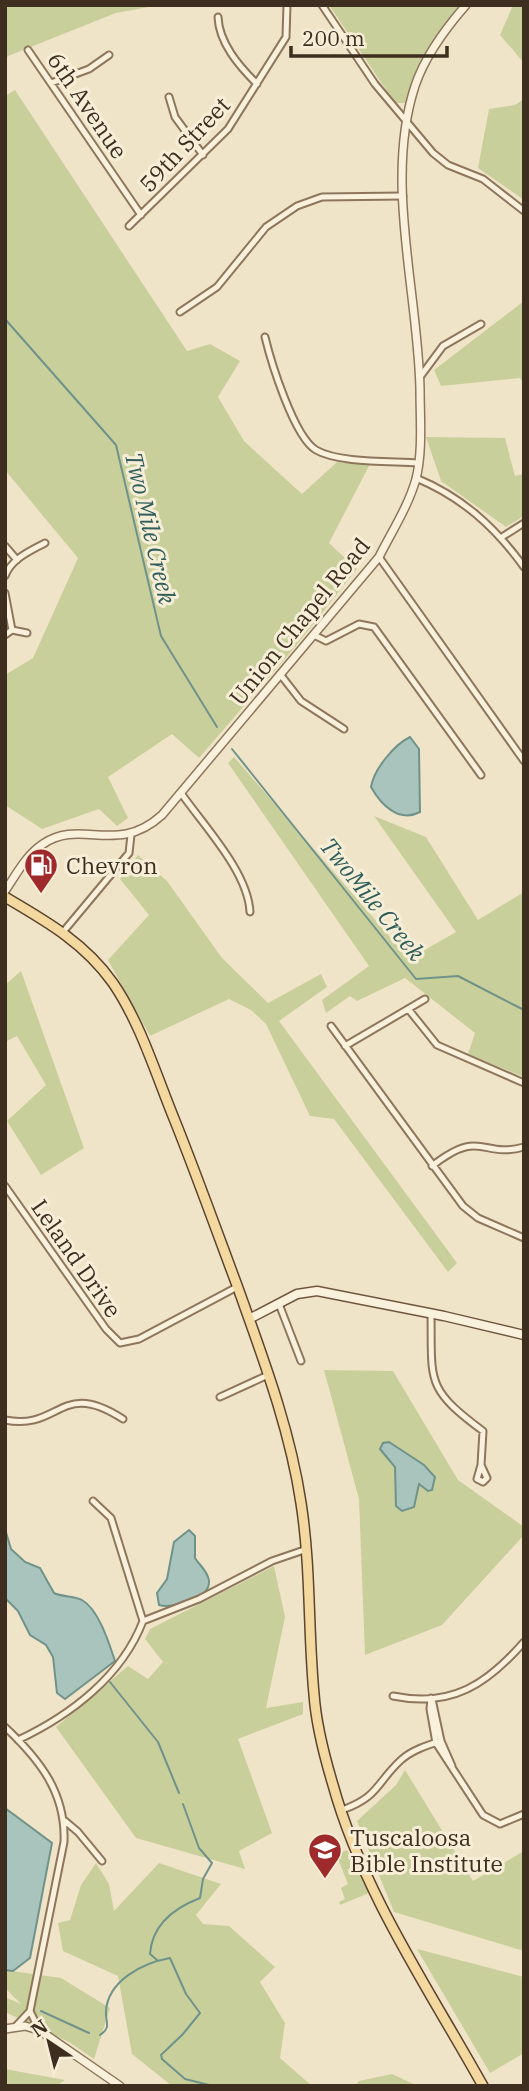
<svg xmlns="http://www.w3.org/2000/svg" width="529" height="2091" viewBox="0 0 529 2091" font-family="'IBM Plex Serif',serif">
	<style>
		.green { fill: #c9cf9b }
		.water { fill: #a9c4bc; stroke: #6f938a; stroke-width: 2 }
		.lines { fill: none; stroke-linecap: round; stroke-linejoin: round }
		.stream { stroke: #6f938a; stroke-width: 2 }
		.minor-casing { stroke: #8d765c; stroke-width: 9 }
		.tertiary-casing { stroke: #8d765c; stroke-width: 10 }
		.secondary-casing { stroke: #6f573f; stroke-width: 11 }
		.primary-casing { stroke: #5b4430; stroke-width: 12 }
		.minor { stroke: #faf1dc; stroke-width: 5 }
		.tertiary { stroke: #faf1dc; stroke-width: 7 }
		.secondary { stroke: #faf1dc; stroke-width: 8 }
		.primary { stroke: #f3d9a0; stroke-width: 9 }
		.labels { text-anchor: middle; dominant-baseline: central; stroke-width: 6; stroke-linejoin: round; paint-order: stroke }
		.street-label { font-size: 23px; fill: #3d2e20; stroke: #f7eed8 }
		.poi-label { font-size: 23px; fill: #3d2e20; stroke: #f7eed8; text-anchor: start }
		.water-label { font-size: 24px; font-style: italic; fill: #2f5d5a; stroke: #f7eed8 }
	</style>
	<rect width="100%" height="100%" fill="#f0e4c8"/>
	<path class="green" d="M5 5H160L116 13 8 56 5 60Z
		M329 5H459L426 54 406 103H395Z
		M513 5H524V63L500 35Z
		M15 90 187 351 210 344 240 361 218 397 244 441 302 494 337 462 370 464 329 543 357 569 295 647 199 758 172 734 108 777 128 818 117 826 99 809 42 829 5 805V675L33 658 78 558 5 470V96Z
		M524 99V200L478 168 489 109 515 105Z
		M524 301V384L520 378 441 386 434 370Z
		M426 437 505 438 515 476 524 474V516L506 527 441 481Z
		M234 757 409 959 456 932 374 816 426 837 478 920 524 892V1077L468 1054 475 1033 405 978 357 1001 350 996 326 1013 322 1000 369 966 228 763Z
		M138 855 167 881 222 958 268 1003 321 974 327 987 279 1021 457 1263 448 1272 334 1119 310 1116 266 1024 251 1010 229 999 150 1036 108 960 149 915 120 879Z
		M21 971 84 1148 41 1175 7 1121 46 1085 17 1036 5 1042V985Z
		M324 1370 393 1371 458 1480 524 1527V1535L442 1625 365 1655 359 1499Z
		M274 1566 285 1617 266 1708 303 1702V1714L238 1739 272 1833 239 1851 245 1869 136 1838 56 1727 128 1666 148 1679 163 1662 145 1639 150 1629Z
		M405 1770 473 1881 524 1851V1951L394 1912 357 1821 396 1785Z
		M347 1850 369 1893 340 1905 339 1902 345 1899 341 1888 348 1884 338 1859 340 1853Z
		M96 1863 109 1884 114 1911 159 1863 221 1884 196 1915 203 1924 229 1926 275 1967 260 1982 285 2023 280 2058 312 2086H172L132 2054 118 1976 63 1951 58 1923 70 1920 81 1885Z
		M417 1949 524 1977V2053L490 2073Z
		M5 1970 61 1978 110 2008 94 2059 69 2042 5 2012V1997L21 2004 5 1988Z
		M5 2069 65 2080 56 2086H5Z
		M392 2074 418 2086H355L359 2081Z"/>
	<path class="water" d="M410 737 419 749 420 812C399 823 381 805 371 787 374 769 394 745 410 737Z
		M389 1442 424 1465 435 1477 432 1490 428 1491 419 1484 414 1507 402 1511 396 1506 395 1467 380 1449 383 1443Z
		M5 1529 11 1549 25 1562 40 1568 54 1593C62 1597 75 1596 82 1600 99 1610 109 1643 115 1661L65 1699 57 1693 53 1657 46 1645 30 1635 18 1611 5 1598Z
		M189 1530 195 1536V1558C200 1566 208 1571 209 1581 210 1600 172 1609 159 1605L157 1593 167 1579 174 1542Z
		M5 1808 52 1843 30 1958 13 1971 5 1970Z"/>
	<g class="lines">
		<path class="stream" d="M5 319 116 445 161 636 217 727
			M232 749 416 979 458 976 524 1010
			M110 1682 158 1742 179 1793
			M157 1960 150 1954C152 1925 174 1908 200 1898L203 1879 212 1863 199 1848 183 1804
			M41 2011 89 2033
			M100 2035C112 2027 105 2022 106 2011 108 1981 142 1963 170 1958L186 1994 200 2013 183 2034 161 2055 162 2059 185 2079 213 2086"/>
		<g class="minor-casing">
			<path id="minor" d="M322 5 375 84 433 153 448 165 483 179 524 211
				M218 17C219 43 239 66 257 84
				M28 50 141 215
				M51 83 89 69 109 55
				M169 97 175 117 203 155
				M129 226 228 129 286 37 287 5
				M180 312 217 287 266 227 297 206 322 197 403 196
				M265 337C271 362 294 437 316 450 338 463 391 461 418 463
				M420 377 443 346 481 324
				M416 478C462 497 495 527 524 567
				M502 537 524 523
				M5 546 17 560
				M379 557 524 761
				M5 576C11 559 30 551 45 543
				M5 593 12 630
				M5 635 12 630 27 633
				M314 635 326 641 359 624 374 627 481 775
				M280 674 301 701 344 729
				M181 793C204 826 248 872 250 912
				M63 932 129 853 131 835
				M409 1010 437 1045 524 1083
				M331 1026 463 1206 478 1218 524 1238
				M345 1046 425 999
				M432 1166C482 1127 481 1159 524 1147
				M5 1186 106 1329 120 1343 139 1339 237 1287
				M279 1304 301 1361
				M431 1314C432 1382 425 1388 483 1431L481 1465
				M220 1397 268 1375
				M5 1420C61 1431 60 1378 123 1419
				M481 1465 487 1478 483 1482 477 1479Z
				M93 1501 111 1518 143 1621
				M393 1696C452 1708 487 1684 524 1642
				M431 1698 430 1709 436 1743 483 1815 500 1824 524 1814
				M432 1699 441 1741 452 1766
				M5 1727C40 1760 66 1793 64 1842L30 2011 15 2027
				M18 1740C71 1715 122 1676 143 1621L199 1599 272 1561 307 1549
				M342 1810C379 1797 376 1783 401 1760 412 1750 428 1745 441 1741
				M65 1821 78 1832 102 1861
				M30 2011 39 2030"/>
		</g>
		<g class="tertiary-casing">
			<path id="tertiary" d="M5 891C16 875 26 855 43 844 81 818 117 856 162 815L379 557C392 531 408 507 416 479 423 451 420 418 420 389 418 292 384 180 415 86 425 56 445 29 466 5
				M5 2029 25 2026 39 2030 120 2086"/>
		</g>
		<g class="secondary-casing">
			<path id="secondary" d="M249 1319 297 1294 317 1291 444 1316 524 1335"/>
		</g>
		<g class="primary-casing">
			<path id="primary" d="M5 897C46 921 85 943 113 983 141 1024 156 1075 175 1121 197 1176 217 1232 238 1288 263 1358 290 1429 301 1503 311 1567 308 1631 314 1694 316 1725 324 1755 333 1785 363 1893 429 1989 483 2086"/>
		</g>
		<use href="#minor" class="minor"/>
		<use href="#tertiary" class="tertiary"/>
		<use href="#secondary" class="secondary"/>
		<use href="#primary" class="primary"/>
	</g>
	<defs>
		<g id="fuel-pin" transform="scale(1.75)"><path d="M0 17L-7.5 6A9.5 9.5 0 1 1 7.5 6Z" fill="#9e2a2b" stroke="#f7eed8"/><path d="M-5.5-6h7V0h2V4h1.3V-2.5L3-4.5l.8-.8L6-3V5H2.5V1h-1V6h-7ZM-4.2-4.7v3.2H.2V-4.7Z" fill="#fff"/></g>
		<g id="school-pin" transform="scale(1.75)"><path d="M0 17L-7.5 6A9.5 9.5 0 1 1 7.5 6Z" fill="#9e2a2b" stroke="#f7eed8"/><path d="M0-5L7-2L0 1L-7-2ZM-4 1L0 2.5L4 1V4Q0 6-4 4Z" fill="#fff"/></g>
	</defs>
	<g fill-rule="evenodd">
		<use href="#fuel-pin" x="41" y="865"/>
		<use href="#school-pin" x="325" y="1850"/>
	</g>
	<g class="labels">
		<g class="street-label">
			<text transform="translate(88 105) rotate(56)">6th Avenue</text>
			<text transform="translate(184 144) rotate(-47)">59th Street</text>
			<text transform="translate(299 621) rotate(-51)">Union Chapel Road</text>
			<text transform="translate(77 1258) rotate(55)">Leland Drive</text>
		</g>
		<g class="poi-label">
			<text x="66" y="865">Chevron</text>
			<text x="350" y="1837">Tuscaloosa<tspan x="350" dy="26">Bible Institute</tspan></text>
		</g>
		<g class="water-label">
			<text transform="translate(151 528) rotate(77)">Two Mile Creek</text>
			<text transform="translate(373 899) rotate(51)">TwoMile Creek</text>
		</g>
	</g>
	<rect width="529" height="2091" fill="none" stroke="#3d2e20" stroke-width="14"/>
	<g transform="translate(49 2042) rotate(325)" stroke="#f7eed8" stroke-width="5" paint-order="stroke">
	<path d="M0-5L12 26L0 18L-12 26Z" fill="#3d2e20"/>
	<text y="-10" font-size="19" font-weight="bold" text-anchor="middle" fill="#3d2e20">N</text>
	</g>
	<path d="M291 46v10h156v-10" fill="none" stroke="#3d2e20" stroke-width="3.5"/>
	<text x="302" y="46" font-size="21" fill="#3d2e20" stroke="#f7eed8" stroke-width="5" paint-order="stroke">200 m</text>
</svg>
